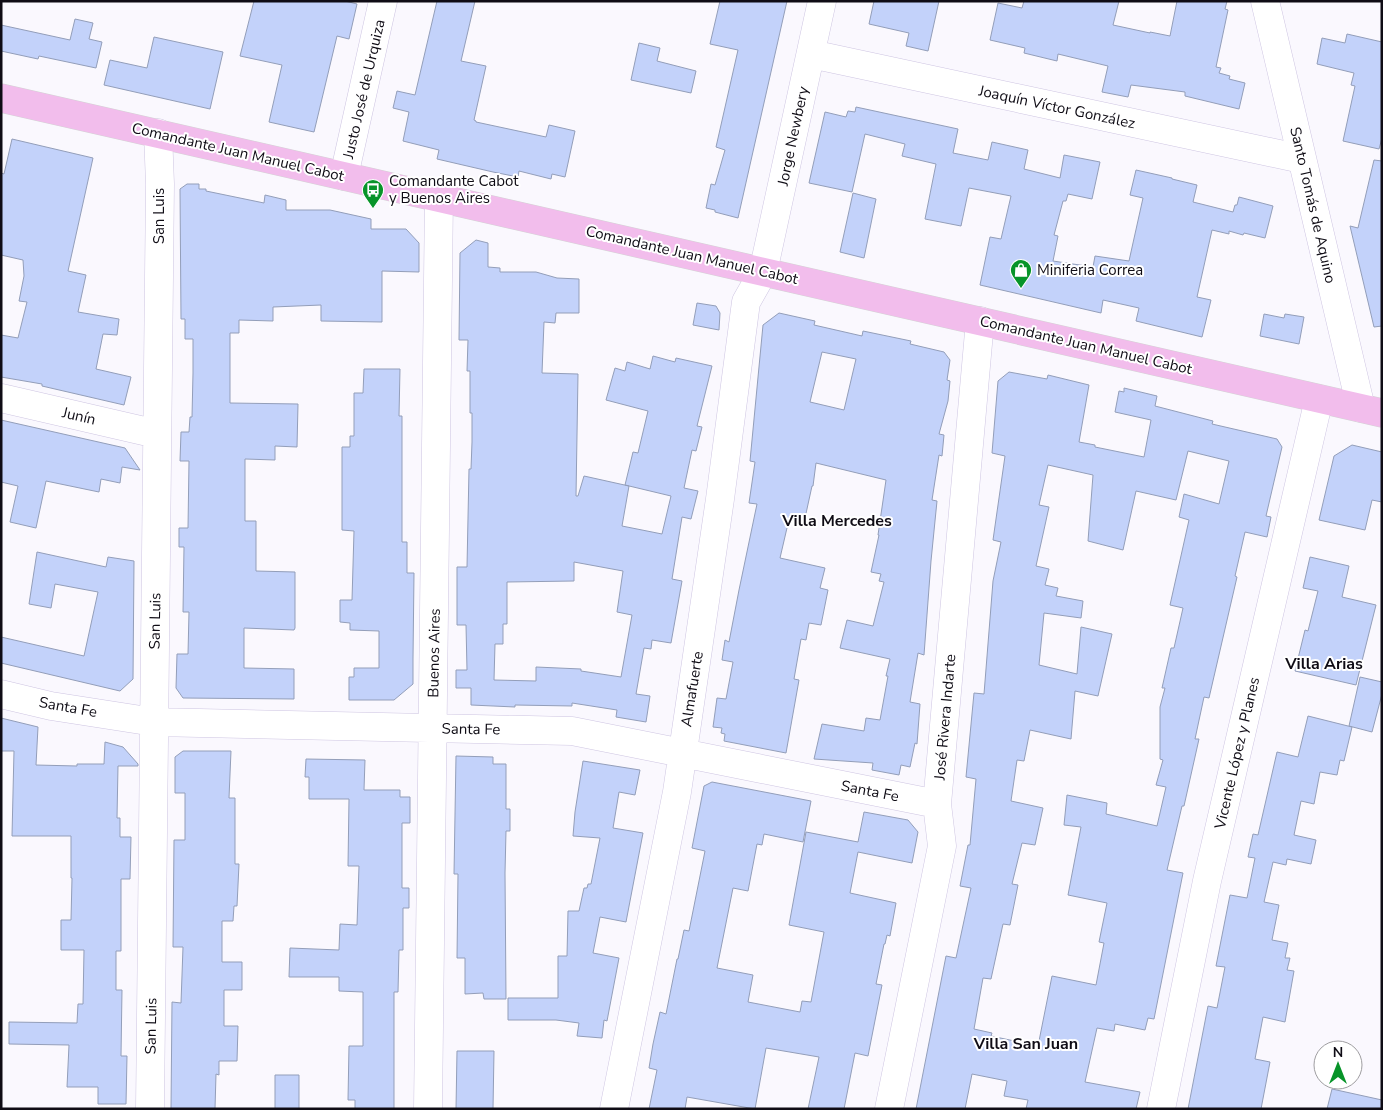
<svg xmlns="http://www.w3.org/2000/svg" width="1383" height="1110" viewBox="0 0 1383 1110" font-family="'Nunito Sans',sans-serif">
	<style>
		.building { fill: #c3d2fa; stroke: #939eb9; fill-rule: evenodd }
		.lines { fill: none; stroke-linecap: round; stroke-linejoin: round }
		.minor-casing { stroke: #cec5e2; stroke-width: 29 }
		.major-casing { stroke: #d4d3d5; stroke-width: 29 }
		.minor { stroke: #fff; stroke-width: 28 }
		.major { stroke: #f2bdec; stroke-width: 28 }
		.labels { text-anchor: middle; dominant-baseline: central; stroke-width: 4; stroke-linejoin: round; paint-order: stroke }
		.street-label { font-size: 15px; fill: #0f0c15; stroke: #fff }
		.poi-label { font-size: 15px; fill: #0f0c15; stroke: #fff; text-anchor: start }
		.neighbourhood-label { font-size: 16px; font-weight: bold; fill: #0f0c15; stroke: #fff }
	</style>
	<rect width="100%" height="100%" fill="#faf8fe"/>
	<path class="building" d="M254 1H345L357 4 349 39 337 36 314 132 269 122 282 65 240 56Z
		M437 1H475L461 61 486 66 474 120 476 121V122L546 137 549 125 575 131 565 177 552 174 551 179 519 171 518 177 493 172 437 159 439 150 403 141 409 112 393 108 397 91 415 95Z
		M720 1H787L738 218 715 212V210L706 208 711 184 715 185 725 150 716 147 738 50 710 44Z
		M874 1H939L928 51 906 46 909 33 869 24Z
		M1024 1H1119L1113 25 1150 33V32L1170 36 1177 1H1227L1225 9 1228 10 1216 67 1221 68 1219 73 1230 76 1229 79 1245 83 1239 109 1185 96V92L1131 85 1128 97 1102 92 1108 66 1058 54 1057 61 1024 53 1025 48 990 40 998 3 1022 8Z
		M75 19 93 23 89 39 102 42 96 68 39 56 38 59 1 51V25L70 40Z
		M1347 34 1382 42V138L1379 149 1343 141 1355 86 1351 85 1354 73 1317 64 1322 38 1345 43Z
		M154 37 223 52 210 109 104 85 110 60 147 68Z
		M639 43 660 48 657 61 696 71 691 93 631 80Z
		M856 107 958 129 953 153 988 160 992 142 1028 150 1024 169 1060 178 1064 155 1100 162 1092 199 1068 194 1066 201H1063L1054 235 1058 236 1053 261 1093 267 1095 256 1129 261 1143 198 1130 195 1136 170 1172 178V179L1197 185 1193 202 1233 212 1235 205H1237L1239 197 1273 206 1265 238 1244 233 1243 235 1229 231V234L1212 230 1197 297 1211 300 1202 337 1136 321 1139 308 1103 300 1101 313 980 285 990 237 1001 239 1011 196 969 188 961 226 925 219 936 164 902 156 905 144 865 134 852 192 809 183 825 112 846 117 848 111 855 112Z
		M12 139 93 158 68 271 86 275 78 312 119 319 117 335 103 334 96 369 131 377 124 405 42 386V384L1 377V335L18 338 27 302 19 301 24 276 23 260 1 255V173L4 174Z
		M1374 160 1382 161V326L1374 327 1350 226 1358 228Z
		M187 184H199V189H206V191L264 203 265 195 286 200V210H330L371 219V229H406L419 243V272L382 271V322L321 321V305L273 307V321L239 320V333H230V403L298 404 297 447 275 446V460L245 459V521H256V571L295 572V628L294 630 244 628V668L294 669V699L183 698 176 688 177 654H188L189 612H183L184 547H179V528H188L189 461H180L181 432H189L190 417H192L193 373V339H185V319H181L180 189Z
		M853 193 876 199 864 258 840 252Z
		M476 240 488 243V267L500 268V272H536L557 278 579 279V313H556L555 323 544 322 542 373 578 374 576 496H578L584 476 629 486 622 526 662 534 671 496 625 485 633 452 638 453 648 411 606 400 615 368 625 371 627 362 650 369 653 356 675 362 676 358 712 366 697 426 702 427 696 451 692 450 684 488 698 491 691 519 682 517 672 579 682 581 671 643 652 640 651 649 644 648 636 694 650 696 646 722 616 717 617 710 572 703V706L515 705V707L471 705V688H456V670H467L466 625H457V567H467L469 469H471L472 442V413H470V371H467L468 340H459L460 253ZM574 562 623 571 617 612 632 615 621 677 581 671V669L536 667V681L494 680 495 644H503V624H507V582L574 581Z
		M697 303 716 306 720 313 719 330 693 325Z
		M779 313 815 321 814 325 862 336 863 331 911 341 910 344 944 352 950 360 947 380 950 381 948 401 939 434 944 435 942 456 939 455 932 500 937 501 931 561 924 655 918 653 910 702 920 704 917 744 915 743 910 767 901 765 899 775 872 770 873 763 814 759 822 724 864 731 866 718 880 720 888 676H886L890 659 840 648 847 620 873 626 884 582 879 581 881 574 871 572 879 535H878L886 480 816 463 813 486H812L805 518 790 515 780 558 825 568 820 588 828 590 821 625 809 623 806 640 801 639 794 679 799 680 786 753 724 741 725 734 721 733 722 728 713 727 717 698 726 699 733 662 722 660 725 640 729 642 739 590 757 504 749 503 755 462 750 461 763 325ZM822 352 856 359 844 410 810 402Z
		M1264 314 1284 318 1285 314 1304 317 1299 344 1260 336Z
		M364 369H400L399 416H402V542H407V573H414L413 658V684L394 700H349V677H354V668H379V631L350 630V623L340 622V600H352L354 531 342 530V447H350V436H354V393H363Z
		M1009 372 1047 379 1048 375 1089 385 1079 442 1095 445V447L1144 457 1151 420 1115 412 1119 391 1124 392V388L1157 396 1155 406 1213 421 1212 424 1277 439 1282 447 1266 516 1271 517 1267 537 1245 532 1235 576 1237 577 1209 698 1204 697 1195 739H1199L1184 806H1182L1167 870 1183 873 1154 1019 1148 1018 1145 1030 1115 1024 1114 1031 1097 1028 1085 1082 1140 1092 1136 1109H1026L1028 1100 1004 1096 1007 1081 972 1074 965 1109H916L946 956 956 958 971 888 960 886 968 845H970L976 779 966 777 974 693 984 694 993 581 1001 542 993 540 1005 456 992 453 998 381ZM1188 451 1229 461 1219 504 1184 494 1179 517 1189 520 1170 605 1183 608 1174 648H1171L1162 688H1165L1160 707V759L1163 760 1156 785 1166 787 1157 826 1106 814 1107 803 1067 795 1064 825 1081 827 1068 895 1107 903 1099 942 1104 943 1096 985 1052 976 1038 1046 991 1036 992 1033 974 1029 983 978 991 979 1003 924 1010 925 1018 885 1012 884 1022 843 1035 845 1043 808 1011 801 1017 760 1024 761 1030 730 1071 739 1075 691 1098 696 1112 634 1081 627 1077 674 1039 665 1044 613 1081 618 1083 601 1056 596 1058 588 1045 585 1049 569 1036 566 1049 507 1039 505 1048 465 1093 475 1088 541 1123 550 1136 491 1176 500Z
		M1 420 125 448 140 470 122 467 120 483 101 479 99 492 46 481 36 528 10 522 18 486 1 482Z
		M1352 445 1382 452V502L1372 500 1365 530 1319 520 1334 456Z
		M37 552 106 567 108 557 134 561 133 679 120 691 1 663V637L84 656 98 592 55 584 51 608 29 604Z
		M1310 557 1349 566 1342 597 1376 605 1356 685 1295 671 1305 630 1308 631 1318 591 1303 588Z
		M1360 677 1382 682V694L1372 732 1349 726Z
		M1308 716 1352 727 1344 761 1340 760 1337 775 1320 772 1314 804 1301 801 1294 835 1316 840 1311 864 1287 859 1286 865 1273 862 1264 902 1279 905 1272 940 1288 943 1285 958H1290L1287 970 1294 971 1285 1022 1263 1017 1255 1059 1270 1062 1261 1109H1188L1208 1006 1217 1008 1225 967 1216 966 1230 895 1247 898 1255 858 1248 857 1253 834 1258 835 1277 752 1298 757Z
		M1 718 38 727 36 765 77 766V764H104L105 742 123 747 138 764V766H118L117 818H120V837H131L130 879H121V951H116V990H122L121 1056H127L126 1104H98V1087H67L69 1045 9 1044V1022L77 1023 78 1004H83L84 950H61V920H71L72 878H71V836H12L14 751H1Z
		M183 751H231L229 798H235V864H239L237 906H234L233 921H222V962H242V990H224V1026H238L237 1061H219V1075L216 1074 215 1109H171L172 1002 181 1003 183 947H173L174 840H185V793H175V757Z
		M456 756 493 757V764H506V809H510V831H506L505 873 506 999H484L483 993 465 994V958H457L458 874H454Z
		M306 759 365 760 364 790H400V797H410V823H402V888H409V908H403V950H399L398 992H394V1109H355V1100H348L349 1046H363V992L339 991V977H289L290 948 339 950 340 924 357 925 359 866H348L349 799H309V777H305Z
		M583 761 640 770 635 795 619 792 613 828 643 833 626 922 600 917 593 953 619 958 607 1021 604 1020 602 1038 577 1036 579 1023 556 1020H508V998H558V956H567L568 911H579L584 888H587L588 884H591L600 838 573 836 575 812Z
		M712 782 811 801 803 842 764 834 762 845 757 844 748 891 733 888 717 968 753 975 748 1002 800 1012 802 1001 811 1002 824 932 789 925 806 832 858 842 864 812 908 820 918 832 912 863 858 852 850 893 896 903 890 936 887 935 885 944H884L876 984 882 985 868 1056 855 1053 844 1109H808L819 1057 766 1048 755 1109 687 1097 685 1109H649L657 1070 649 1068 653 1044 660 1012 666 1014 677 959H678L684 930 689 931 705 851 692 848 704 786Z
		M457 1051H494L493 1109H456Z
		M275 1075H299V1109H275Z
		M1332 1089 1382 1100V1109H1327Z"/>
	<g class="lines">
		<g class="minor-casing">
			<path id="minor" d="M1265 1 1361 408
				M811 54 1302 159
				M344 176 383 1
				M1 398 157 434
				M1 694 51 706 154 722 572 731 937 804
				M150 1109 160 184 158 133
				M428 1109 439 197
				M614 1109 677 792 720 499 746 302 763 272 822 1
				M889 1109 942 846 937 804 980 321
				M1161 1109 1207 881 1319 399"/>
		</g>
		<g class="major-casing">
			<path id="major" d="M1 98 1382 413"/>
		</g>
		<use href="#minor" class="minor"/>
		<use href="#major" class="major"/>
	</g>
	<defs>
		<g id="bus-pin" transform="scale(1.125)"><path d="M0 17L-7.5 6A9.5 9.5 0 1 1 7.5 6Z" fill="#079429" stroke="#fff"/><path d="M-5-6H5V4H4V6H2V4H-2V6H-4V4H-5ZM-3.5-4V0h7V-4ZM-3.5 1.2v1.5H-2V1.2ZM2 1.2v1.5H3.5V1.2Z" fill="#fff"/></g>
		<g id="shop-pin" transform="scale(1.125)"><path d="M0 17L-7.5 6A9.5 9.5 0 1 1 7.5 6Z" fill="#079429" stroke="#fff"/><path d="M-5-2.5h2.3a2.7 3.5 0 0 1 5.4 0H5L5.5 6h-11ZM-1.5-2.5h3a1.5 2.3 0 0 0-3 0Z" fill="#fff"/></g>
	</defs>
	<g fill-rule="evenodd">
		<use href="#bus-pin" x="373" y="190"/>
		<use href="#shop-pin" x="1021" y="270"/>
	</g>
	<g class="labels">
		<g class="street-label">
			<text transform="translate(364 89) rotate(-77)">Justo José de Urquiza</text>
			<text transform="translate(1057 107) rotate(12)">Joaquín Víctor González</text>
			<text transform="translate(793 136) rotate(-78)">Jorge Newbery</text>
			<text transform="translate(238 152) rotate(13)">Comandante Juan Manuel Cabot</text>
			<text transform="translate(1313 205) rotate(77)">Santo Tomás de Aquino</text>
			<text transform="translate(159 216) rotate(-90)">San Luis</text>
			<text transform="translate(692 255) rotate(13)">Comandante Juan Manuel Cabot</text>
			<text transform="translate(1086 345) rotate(13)">Comandante Juan Manuel Cabot</text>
			<text transform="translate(79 416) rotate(13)">Junín</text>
			<text transform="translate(155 621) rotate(-89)">San Luis</text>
			<text transform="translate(434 653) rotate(-89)">Buenos Aires</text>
			<text transform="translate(692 689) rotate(-81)">Almafuerte</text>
			<text transform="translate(68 707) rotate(10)">Santa Fe</text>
			<text transform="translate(945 717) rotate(-85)">José Rivera Indarte</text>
			<text transform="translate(471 729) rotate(1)">Santa Fe</text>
			<text transform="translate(1237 753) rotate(-77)">Vicente López y Planes</text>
			<text transform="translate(870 791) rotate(11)">Santa Fe</text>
			<text transform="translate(151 1026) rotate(-89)">San Luis</text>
		</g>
		<g class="poi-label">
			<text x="389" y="181">Comandante Cabot<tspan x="389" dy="17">y Buenos Aires</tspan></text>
			<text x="1037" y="270">Miniferia Correa</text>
		</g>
		<g class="neighbourhood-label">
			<text x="837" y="521">Villa Mercedes</text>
			<text x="1324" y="664">Villa Arias</text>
			<text x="1026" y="1044">Villa San Juan</text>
		</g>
	</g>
	<rect width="1383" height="1110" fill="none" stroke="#0f0c15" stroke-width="5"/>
	<g transform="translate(1338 1065)"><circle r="24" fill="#ffffff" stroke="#9f9ea1"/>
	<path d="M0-4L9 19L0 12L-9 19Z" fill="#079429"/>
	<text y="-8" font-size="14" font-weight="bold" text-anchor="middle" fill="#0f0c15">N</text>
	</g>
</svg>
